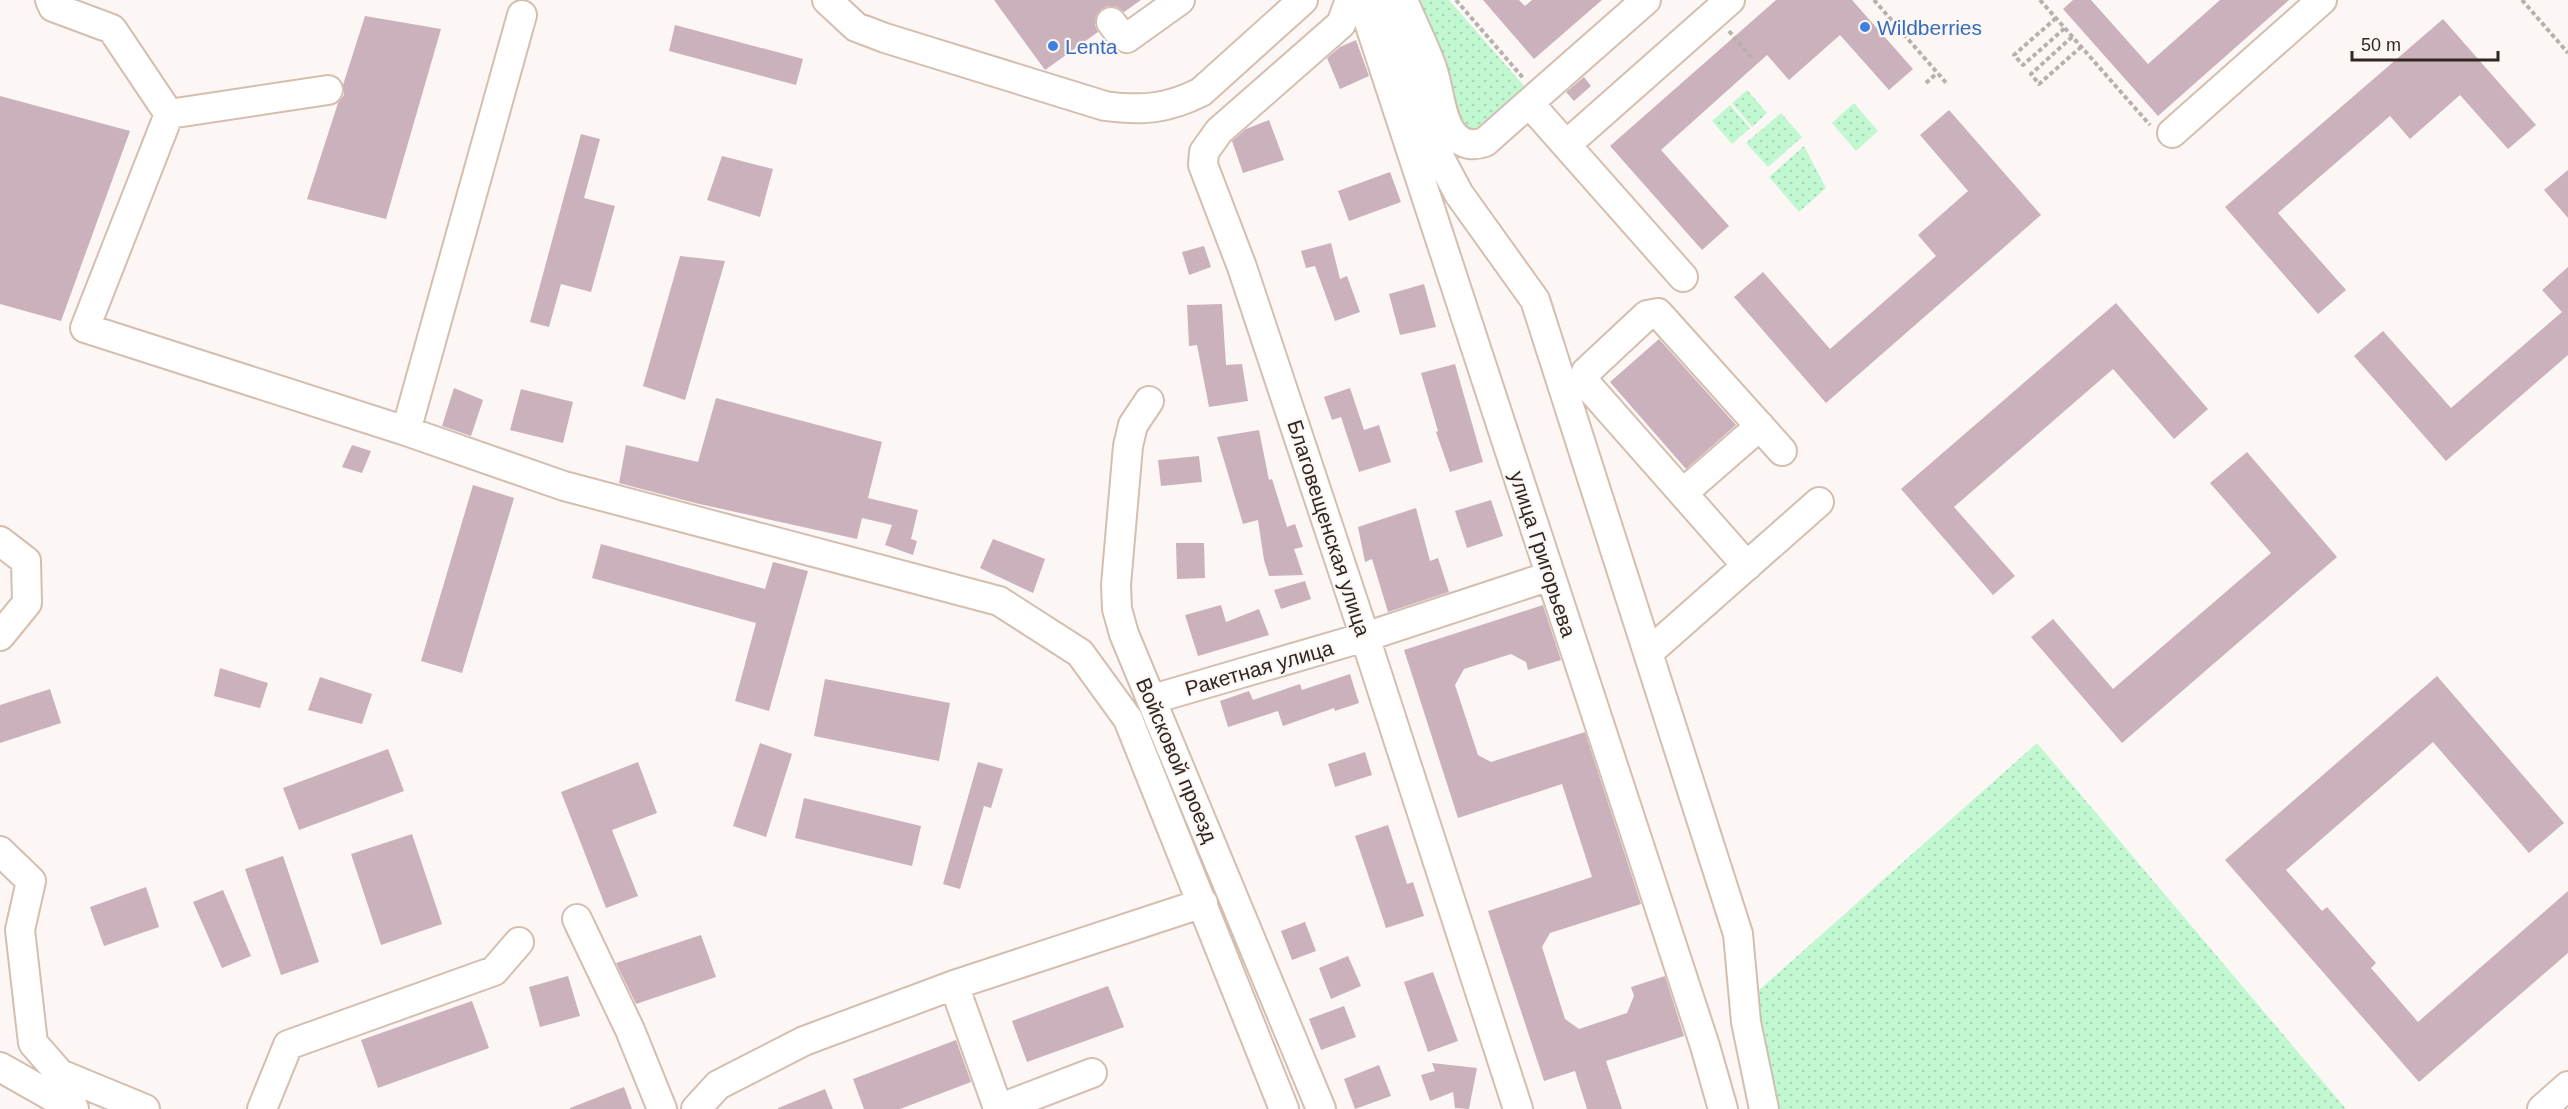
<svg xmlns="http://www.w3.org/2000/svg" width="2568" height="1109" viewBox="0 0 2568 1109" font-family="Helvetica,sans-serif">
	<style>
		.grass { fill: url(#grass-dots) }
		.building { fill: #cab1bb }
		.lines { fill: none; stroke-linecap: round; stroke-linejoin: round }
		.minor-casing { stroke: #d4beb0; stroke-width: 32 }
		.path { stroke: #b7b1ad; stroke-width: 4; stroke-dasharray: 4.5 3; stroke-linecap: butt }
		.minor { stroke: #fff; stroke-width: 28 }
		.shop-dot { fill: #3f7fe0; stroke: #fcf7f4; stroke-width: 2 }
		.labels { text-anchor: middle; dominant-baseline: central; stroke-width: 4.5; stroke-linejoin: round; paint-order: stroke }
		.shop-label { font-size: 21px; fill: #366cbe; stroke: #fcf7f4; text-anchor: start }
		.street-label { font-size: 21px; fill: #302722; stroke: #fcf7f4 }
	</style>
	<defs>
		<pattern id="grass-dots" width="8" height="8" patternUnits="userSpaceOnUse" patternTransform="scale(1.5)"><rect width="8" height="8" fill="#c1f8d2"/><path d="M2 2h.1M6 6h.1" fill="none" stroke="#a6d5b4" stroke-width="1.8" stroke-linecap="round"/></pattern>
	</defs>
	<rect width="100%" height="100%" fill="#fcf7f4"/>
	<path class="grass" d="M1409 0H1449L1531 94 1483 138 1455 131Z
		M1747 90 1767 113 1752 127 1732 103Z
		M1854 103 1878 131 1856 151 1832 123Z
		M1730 105 1750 128 1732 144 1712 121Z
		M1781 113 1802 137 1768 167 1746 143Z
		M1804 146 1826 188 1799 212 1769 177Z
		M2037 743 2346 1109H1754L1731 1015Z"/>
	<path class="building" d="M994 0H1141L1124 12 1117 7 1108 6 1102 9 1096 16 1095 25 1098 32 1045 70Z
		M1483 0H1519L1525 6 1532 0H1602L1534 59Z
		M1776 0H1852L1913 69 1889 90 1840 35 1789 80 1767 55 1661 150 1729 226 1702 250 1610 146Z
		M2073 0H2091L2148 64 2220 0H2289L2158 116 2063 9Z
		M365 16 441 29 386 219 307 199 338 103 344 95 343 85Z
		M2443 19 2536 125 2508 149 2460 95 2410 139 2390 116 2278 213 2346 290 2318 314 2225 207Z
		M675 25 803 59 796 85 669 51Z
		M1356 40 1369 76 1340 89 1327 58 1340 47Z
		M1584 77 1591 86 1574 101 1566 92Z
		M0 96 130 131 61 321 0 304Z
		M1949 110 2041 215 1826 403 1734 297 1763 272 1830 349 1936 256 1918 235 1968 191 1920 135Z
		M1269 120 1284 160 1243 173 1232 141 1246 129Z
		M581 134 600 139 584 198 615 206 591 292 561 284 549 327 530 322Z
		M722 156 773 169 760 217 707 200Z
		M2568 170V218L2544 190Z
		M1390 172 1401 202 1349 221 1338 191Z
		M1331 243 1340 279 1347 276 1360 312 1335 321 1315 266 1306 268 1301 251Z
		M1204 246 1211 267 1189 275 1182 252Z
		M680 256 725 261 685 400 643 386Z
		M2568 267V355L2446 461 2354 356 2383 331 2451 408 2562 312 2542 290Z
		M1424 284 1436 327 1400 335 1389 294Z
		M2116 303 2208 409 2174 439 2113 369 1954 507 2015 576 1993 595 1901 489Z
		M1222 304 1226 365 1242 364 1248 401 1209 407 1197 345 1189 346 1187 305Z
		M1659 339 1736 425 1686 469 1610 382Z
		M1455 364 1483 462 1450 472 1436 432 1438 431 1421 373Z
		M454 388 483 400 471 436 442 426Z
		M1350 388 1364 430 1379 425 1391 462 1359 472 1341 417 1332 420 1324 397Z
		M521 389 573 402 563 443 510 430Z
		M716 398 882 442 868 498 918 510 911 539 917 541 913 555 885 545 892 525 862 518 857 539 695 503 619 483 626 445 698 462Z
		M1259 430 1269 480 1272 479 1287 527 1295 524 1303 547 1294 549 1303 575 1269 576 1264 560 1258 520 1243 524 1217 437Z
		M352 445 371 451 362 473 342 467Z
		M2247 452 2337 557 2122 743 2031 637 2053 619 2113 689 2271 553 2210 483Z
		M1199 456 1202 482 1161 486 1158 460Z
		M473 485 514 498 462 673 421 661Z
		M1491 500 1503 536 1467 548 1455 511Z
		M1416 508 1430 561 1438 558 1449 592 1388 612 1372 559 1365 562 1358 527Z
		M993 539 1045 559 1033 593 980 568Z
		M1176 543H1204L1205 578 1177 579Z
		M601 544 765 589 773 562 808 571 769 711 735 701 756 623 592 578Z
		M1305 581 1311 599 1281 609 1274 590Z
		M1221 605 1226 622 1259 609 1269 635 1198 656 1185 615Z
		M1543 605 1561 660 1528 670 1526 662 1511 654 1464 669 1455 685 1478 755 1491 762 1585 732 1641 904 1550 933 1542 947 1565 1019 1579 1029 1627 1013 1634 996 1631 987 1665 976 1684 1036 1606 1061 1622 1109H1587L1575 1071 1544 1081 1488 911 1592 877 1562 784 1458 818 1404 650Z
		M220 668 268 683 260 708 214 696Z
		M1350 674 1359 703 1335 711 1334 708 1283 726 1278 711 1228 727 1220 701 1249 691 1253 700 1300 684 1302 690Z
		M2437 676 2564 823 2529 853 2433 742 2286 870 2322 911 2327 907 2376 963 2371 968 2418 1022 2568 891V953L2419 1082 2225 860Z
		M320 677 372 694 362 724 308 710Z
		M825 679 950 703 939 761 814 736Z
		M50 689 61 723 0 743V705Z
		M760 743 792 754 766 837 733 826Z
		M388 749 404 791 299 830 283 788Z
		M1365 752 1372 775 1335 787 1328 764Z
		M638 762 657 813 612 830 638 896 606 908 561 792Z
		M978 762 1003 769 991 808 984 806 960 889 943 884Z
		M804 798 921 826 912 866 795 838Z
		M1388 825 1407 884 1413 882 1424 916 1386 928 1355 836Z
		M412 834 442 924 381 945 351 854Z
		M283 856 319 962 281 975 245 869Z
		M146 887 159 927 104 946 90 907Z
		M223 890 251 956 222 968 193 902Z
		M1305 922 1316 951 1292 960 1281 931Z
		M701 935 716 977 636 1004 616 963Z
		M1348 956 1361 986 1331 999 1319 968Z
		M1433 972 1458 1041 1428 1052 1404 982Z
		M568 976 580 1016 540 1027 529 987Z
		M1108 986 1124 1027 1027 1062 1012 1021Z
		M472 1001 489 1048 378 1088 361 1040Z
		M1344 1006 1356 1037 1321 1050 1309 1019Z
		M956 1040 971 1082 900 1109H864L853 1079Z
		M1432 1063 1477 1068 1469 1109 1455 1108 1453 1092 1430 1101 1421 1075 1435 1071Z
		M1379 1065 1391 1096 1355 1109 1344 1079Z
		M624 1087 632 1109H570V1108Z
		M825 1089 833 1109H778V1108Z"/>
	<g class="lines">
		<g class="minor-casing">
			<path id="minor" d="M50 0 53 7 112 29 169 114 328 90
				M827 0 856 27 885 38 1105 106C1142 111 1167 109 1201 92L1303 0
				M1350 0 1341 24 1219 131 1204 152 1203 165 1242 267 1365 637 1518 1109
				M1359 0 1364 7 1705 1046 1723 1109
				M1380 0 1434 147 1459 194 1535 300 1738 934 1746 1022 1764 1109
				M1403 0C1412 22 1423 43 1431 65 1439 84 1440 122 1455 136 1463 145 1474 146 1485 142L1529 103 1683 277
				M1111 22 1120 34 1127 38 1180 0
				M1529 103 1646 0
				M169 114 85 328 406 431 564 486 999 601 1080 653 1128 719 1284 1109
				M2172 133 2322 0
				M1566 145 1730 0
				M1149 401 1133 425 1128 446 1116 585 1117 609 1124 634 1321 1109
				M406 431 522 15
				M1683 493 1760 426
				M0 541 26 561 27 603 0 636
				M1747 566 1590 388 1585 381 1586 372 1647 315 1658 313 1782 451
				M1648 653 1819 502
				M1153 699 1365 637 1550 576
				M0 851 31 881 20 930 33 1043 60 1074 145 1109
				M577 919 630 1030 662 1109
				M954 985 998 1108
				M0 1067 74 1109
				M262 1109 288 1045 494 971 519 942
				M696 1109 718 1085 804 1041 954 985 1203 903
				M998 1109 1092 1073
				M2542 1109 2568 1086"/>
		</g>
		<path class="path" d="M1456 0 1524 79
			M1874 0 1948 85
			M2040 0 2150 125
			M2522 0 2568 53
			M2056 18 2014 55 2023 65 2065 28
			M1729 31 1752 58
			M2072 37 2031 74 2039 84 2081 47
			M1926 83 1937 73"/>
		<use href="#minor" class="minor"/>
	</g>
	<g class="shop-dot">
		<circle cx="1865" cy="27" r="6"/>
		<circle cx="1053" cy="46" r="6"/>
	</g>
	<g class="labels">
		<g class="shop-label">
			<text x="1877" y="27">Wildberries</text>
			<text x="1065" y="46">Lenta</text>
		</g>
		<g class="street-label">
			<text transform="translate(1329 528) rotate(72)">Благовещенская улица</text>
			<text transform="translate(1543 554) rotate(72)">улица Григорьева</text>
			<text transform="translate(1259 668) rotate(-16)">Ракетная улица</text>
			<text transform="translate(1177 760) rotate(67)">Войсковой проезд</text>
		</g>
	</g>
	<path d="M2352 51v9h146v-9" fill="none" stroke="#302722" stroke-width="3"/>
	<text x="2361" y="51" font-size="18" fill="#302722" stroke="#fcf7f4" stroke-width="4.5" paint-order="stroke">50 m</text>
</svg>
